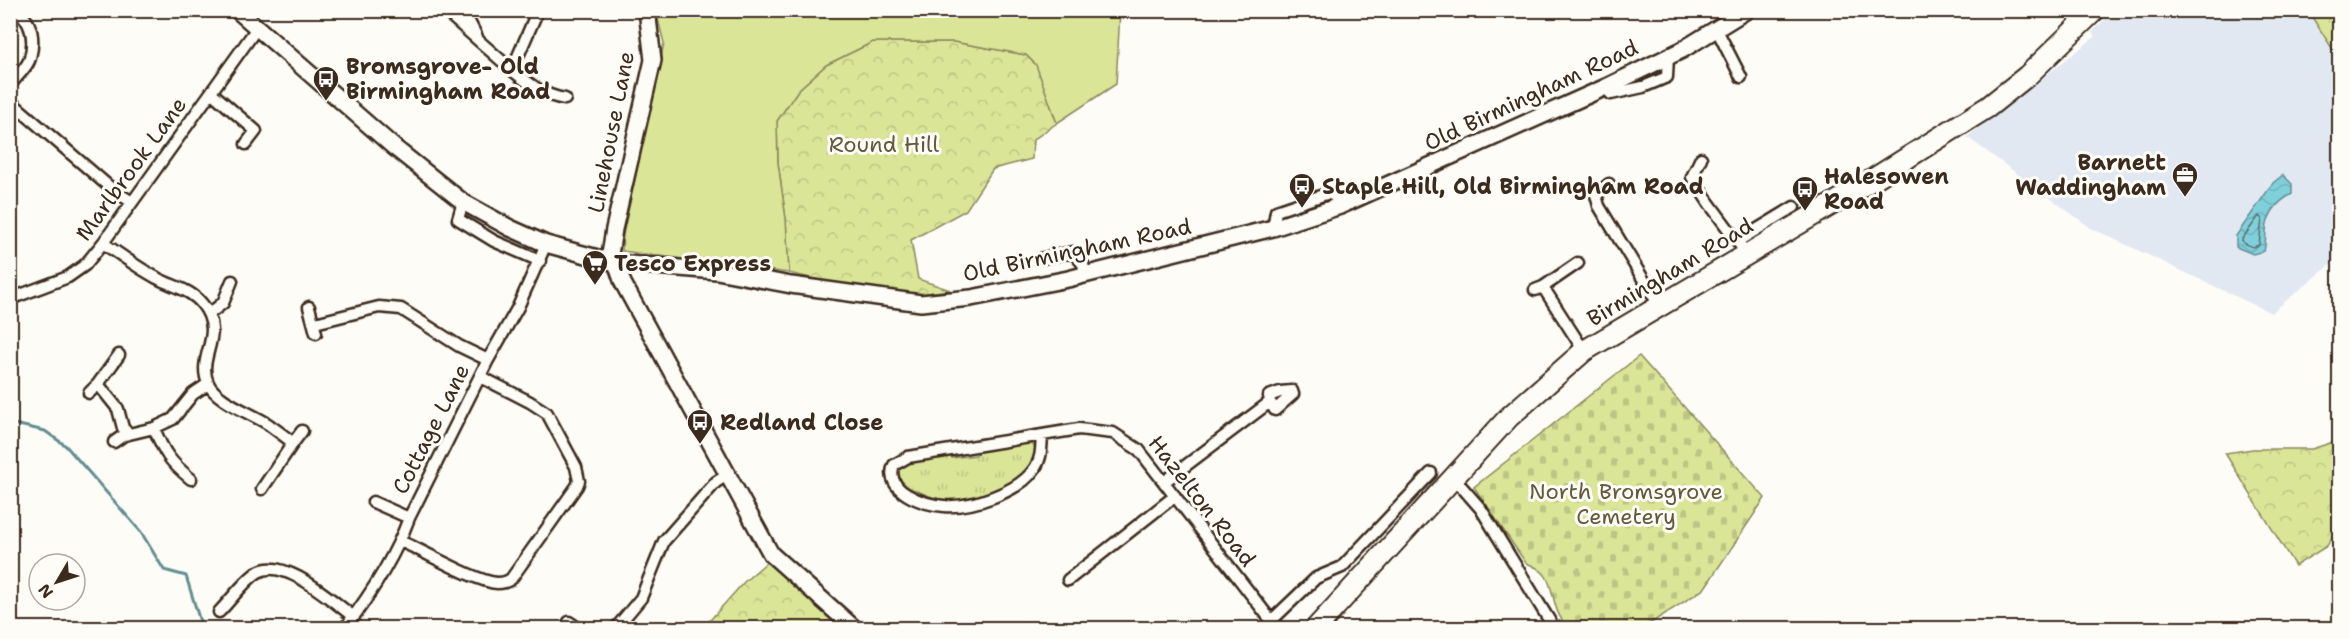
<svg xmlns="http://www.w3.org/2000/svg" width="2350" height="639" viewBox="0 0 2350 639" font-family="'Shantell Sans',sans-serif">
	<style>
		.built { fill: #e1e8f2 }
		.grass { fill: url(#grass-tufts); stroke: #8a885b; stroke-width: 1.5 }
		.forest { fill: url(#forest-crowns); stroke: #8a885b; stroke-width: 1.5 }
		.cemetery { fill: url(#cemetery-stones); stroke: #8a885b; stroke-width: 1.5 }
		.garden { fill: #dae598; stroke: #8a885b; stroke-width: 1.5 }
		.water { fill: url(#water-waves); stroke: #648e90; stroke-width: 1.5 }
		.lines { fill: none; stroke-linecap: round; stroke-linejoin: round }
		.shore { stroke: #576c6a; stroke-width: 1.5 }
		.stream { stroke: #648e90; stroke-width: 3 }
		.street-casing { stroke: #3b2a1e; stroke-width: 15 }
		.secondary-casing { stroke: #3b2a1e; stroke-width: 20 }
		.highway-casing { stroke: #3b2a1e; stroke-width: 24 }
		.street { stroke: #fdfcf7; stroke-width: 10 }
		.secondary { stroke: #fdfcf7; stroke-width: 15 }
		.highway { stroke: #fdfcf7; stroke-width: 20 }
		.labels { text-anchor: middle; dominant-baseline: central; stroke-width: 6; stroke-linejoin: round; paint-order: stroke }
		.poi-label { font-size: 22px; font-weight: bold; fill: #3b2a1e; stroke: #fdfcf7; text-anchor: start }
		.street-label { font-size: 22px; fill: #3b2a1e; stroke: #fdfcf7 }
		.park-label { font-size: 22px; fill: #63593c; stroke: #fdfcf7 }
	</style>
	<defs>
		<pattern id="grass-tufts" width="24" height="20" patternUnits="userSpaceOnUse" patternTransform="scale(1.5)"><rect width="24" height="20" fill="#dae598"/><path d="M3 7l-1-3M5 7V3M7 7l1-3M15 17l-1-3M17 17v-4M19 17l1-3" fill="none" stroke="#bcc583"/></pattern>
		<pattern id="forest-crowns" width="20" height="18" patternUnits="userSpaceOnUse" patternTransform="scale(1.5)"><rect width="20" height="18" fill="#dae598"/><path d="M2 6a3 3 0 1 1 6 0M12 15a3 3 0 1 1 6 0" fill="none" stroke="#bcc583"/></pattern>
		<pattern id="cemetery-stones" width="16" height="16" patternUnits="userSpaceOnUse" patternTransform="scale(1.5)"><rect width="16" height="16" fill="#dae598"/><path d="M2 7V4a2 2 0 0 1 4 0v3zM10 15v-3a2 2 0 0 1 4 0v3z" fill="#bcc583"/></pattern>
		<pattern id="water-waves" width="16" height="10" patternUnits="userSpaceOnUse" patternTransform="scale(1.5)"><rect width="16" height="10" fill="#80d0dc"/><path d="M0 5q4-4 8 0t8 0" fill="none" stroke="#70b3bc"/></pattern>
	</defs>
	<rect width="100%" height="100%" fill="#fdfcf7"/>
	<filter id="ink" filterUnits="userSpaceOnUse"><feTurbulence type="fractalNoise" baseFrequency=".0167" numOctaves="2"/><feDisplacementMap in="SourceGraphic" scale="12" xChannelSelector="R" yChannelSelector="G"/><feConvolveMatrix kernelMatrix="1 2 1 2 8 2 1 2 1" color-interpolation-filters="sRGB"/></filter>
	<g filter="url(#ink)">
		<path class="built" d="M2114 11H2308L2339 57V258L2271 313 2091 228 1967 137 2095 37 2092 32Z"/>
		<path class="grass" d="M1028 441 1034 446 1037 454C1035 459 1032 467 1028 471 1018 482 996 498 981 495L944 502 900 484 897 471 906 461 948 455 952 458 976 455 980 450Z"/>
		<path class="forest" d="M2308 11H2335L2339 19V59Z
			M873 42H954L1026 55 1036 64 1057 123 1033 140 1032 159 993 169 966 210 911 240 918 279 950 290 912 295 868 291 789 273 786 219 778 163 777 121 798 90 826 65Z
			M2339 440V524L2327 546 2295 566 2225 453 2253 449H2312Z
			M768 561 778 570 844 628H703L744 582Z"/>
		<path class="cemetery" d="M1639 356 1765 498 1704 589 1643 628H1567C1563 622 1558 615 1556 607 1549 585 1552 572 1526 563L1474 487Z"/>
		<path class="garden" d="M656 11H1120L1116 84 1057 123 1036 65 1026 55 954 42H873L826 65 798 90 777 121 778 163 786 219 789 273 622 251 623 235 664 43Z"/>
		<path class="water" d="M2283 175 2292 184V194C2277 202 2267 214 2266 232 2265 239 2266 245 2264 251L2253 254 2236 247V236L2273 183Z"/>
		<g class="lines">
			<path class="shore" d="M2259 216 2262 219 2259 245 2253 247 2243 243 2242 239Z"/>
			<path class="stream" d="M10 423 45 431 66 446 141 532 164 570 186 576 202 628"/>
			<g class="street-casing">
				<path id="street" d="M444 10 512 70 538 10
					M463 10 477 37
					M1717 30 1741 77
					M512 70C530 84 541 95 565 99
					M10 85C16 77 28 67 30 58 35 39 32 22 17 10
					M1606 87 1611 94 1643 87 1667 77 1668 56
					M211 92 256 131 246 144
					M10 101 113 190 132 202
					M1701 158 1692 177 1709 203 1746 253
					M1609 184 1596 195 1599 206 1660 307
					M463 202 458 219 494 241 540 261
					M1273 228 1276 211 1329 193 1339 200 1340 206
					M1738 241 1794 207
					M103 243C121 255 138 268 157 278 173 287 191 289 203 305 226 336 196 356 208 383 216 401 251 413 268 424 276 430 285 436 293 443L262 489
					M1043 258 1073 252 1083 264 1085 275
					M1543 287 1584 351
					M1535 290 1543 287 1578 263
					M10 299 68 277 85 265 103 243 257 28
					M309 307 316 333
					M209 314 223 303 232 281
					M315 323 379 307 401 309 459 346 488 360
					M119 355 98 384 118 409 123 428 129 434 154 428
					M89 393 98 384
					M1042 436C1041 447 1042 458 1035 468 1020 492 971 508 944 506 924 505 883 491 894 465L908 457 1079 429 1113 433 1139 450 1277 628
					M114 442 124 435 129 434
					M293 443 302 431
					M1453 477 1481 509 1554 628
					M191 479C170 462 164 453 154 428L173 419 193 394 208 384
					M1164 482 1270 402 1269 396 1280 392 1292 391 1293 394 1275 410 1270 402
					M373 502 409 518
					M400 541C424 551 476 582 497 583 503 583 507 582 511 579L577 486 579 481 576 467 547 413 530 402 481 377
					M1068 580 1175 496
					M219 612C230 601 245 580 258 572 284 556 333 602 354 617
					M1271 621 1316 578 1342 567 1431 473
					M569 622 578 628
					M345 628C371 594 394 559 409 518L488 360 518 307 546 244
					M616 628 641 598 664 541 716 482 729 474"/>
			</g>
			<g class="secondary-casing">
				<path id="secondary" d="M237 10 395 148 463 202 510 228 546 244 616 263 717 271 791 285 921 303 971 298 1068 279 1273 228 1340 206 1606 87 1682 50 1747 10
					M609 261 614 229 653 60 647 10
					M616 263 623 283 771 554 854 628"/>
			</g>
			<g class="highway-casing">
				<path id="highway" d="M1316 628 1509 417 1584 351 1856 190 1988 107 2027 76 2095 10"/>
			</g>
			<use href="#street" class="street"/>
			<use href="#secondary" class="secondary"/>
			<use href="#highway" class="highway"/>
		</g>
	</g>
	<defs>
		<g id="bus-pin" transform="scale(1.35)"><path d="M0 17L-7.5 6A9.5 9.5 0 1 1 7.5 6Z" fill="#3b2a1e" stroke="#fdfcf7"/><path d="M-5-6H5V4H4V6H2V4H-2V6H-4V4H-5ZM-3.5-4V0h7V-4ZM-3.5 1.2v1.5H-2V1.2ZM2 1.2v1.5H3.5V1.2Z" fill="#fff"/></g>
		<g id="office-pin" transform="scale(1.35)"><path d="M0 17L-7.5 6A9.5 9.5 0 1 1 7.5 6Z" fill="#3b2a1e" stroke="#fdfcf7"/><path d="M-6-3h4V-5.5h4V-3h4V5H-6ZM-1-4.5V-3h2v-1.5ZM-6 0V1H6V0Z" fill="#fff"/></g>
		<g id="supermarket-pin" transform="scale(1.35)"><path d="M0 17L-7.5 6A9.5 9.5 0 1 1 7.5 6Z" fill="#3b2a1e" stroke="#fdfcf7"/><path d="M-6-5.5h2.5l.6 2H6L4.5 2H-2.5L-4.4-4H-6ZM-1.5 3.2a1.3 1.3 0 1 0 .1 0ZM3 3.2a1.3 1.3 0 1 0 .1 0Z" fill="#fff"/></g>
	</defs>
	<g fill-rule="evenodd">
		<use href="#bus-pin" x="326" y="79"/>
		<use href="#office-pin" x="2185" y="175"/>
		<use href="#bus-pin" x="1302" y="186"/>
		<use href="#bus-pin" x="1805" y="189"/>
		<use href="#supermarket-pin" x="595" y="263"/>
		<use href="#bus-pin" x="700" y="422"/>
	</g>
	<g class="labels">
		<g class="poi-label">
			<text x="346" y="66">Bromsgrove- Old<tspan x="346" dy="25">Birmingham Road</tspan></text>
			<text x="2166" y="162" text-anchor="end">Barnett<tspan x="2166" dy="25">Waddingham</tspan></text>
			<text x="1824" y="176">Halesowen<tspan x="1824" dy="25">Road</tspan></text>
			<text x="1322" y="186">Staple Hill, Old Birmingham Road</text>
			<text x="614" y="263">Tesco Express</text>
			<text x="720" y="422">Redland Close</text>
		</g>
		<g class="street-label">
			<text transform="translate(1531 95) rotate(-25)">Old Birmingham Road</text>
			<text transform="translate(611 132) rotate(-79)">Linehouse Lane</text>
			<text transform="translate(131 169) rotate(-54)">Marlbrook Lane</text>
			<text transform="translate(1077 250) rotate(-12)">Old Birmingham Road</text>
			<text transform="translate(1670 272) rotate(-31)">Birmingham Road</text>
			<text transform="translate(431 429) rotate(-63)">Cottage Lane</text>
			<text transform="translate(1202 501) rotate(52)">Hazelton Road</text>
		</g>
		<g class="park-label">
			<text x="884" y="144">Round Hill</text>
			<text x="1626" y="491">North Bromsgrove<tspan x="1626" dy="25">Cemetery</tspan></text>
		</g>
	</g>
	<rect width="2350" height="639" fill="none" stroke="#fdfcf7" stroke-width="36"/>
	<rect x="18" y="18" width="2314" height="603" fill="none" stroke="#3b2a1e" stroke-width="2" filter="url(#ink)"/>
	<g transform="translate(57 582) rotate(231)"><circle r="28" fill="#fdfcf7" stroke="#afa8a0" stroke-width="1.5"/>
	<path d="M0-4.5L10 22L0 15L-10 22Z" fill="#3b2a1e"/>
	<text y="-9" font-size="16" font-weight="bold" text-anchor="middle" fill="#3b2a1e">N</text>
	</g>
</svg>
